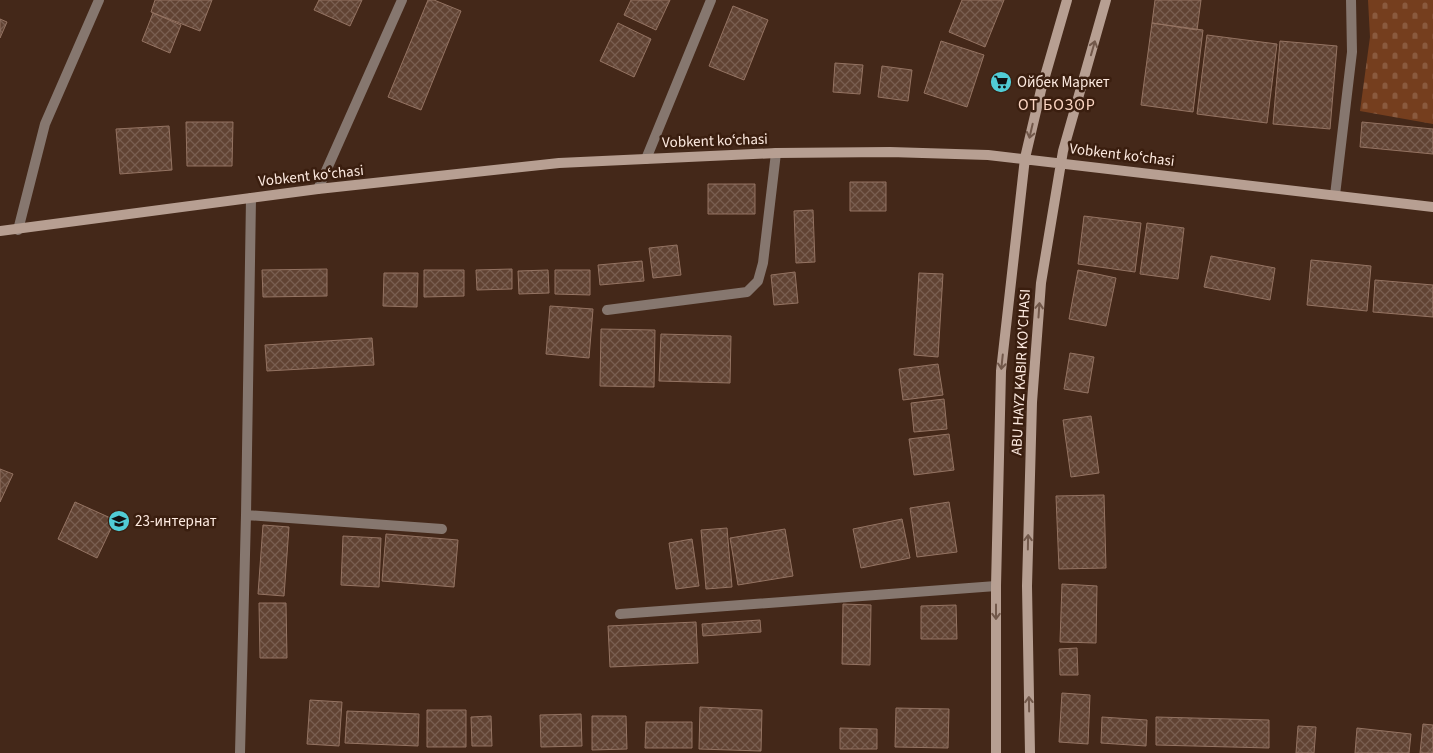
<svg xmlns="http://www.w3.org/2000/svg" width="1433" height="753" viewBox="0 0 1433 753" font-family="'Source Sans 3',sans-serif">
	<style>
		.cemetery { fill: url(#cemetery-stones) }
		.building { fill: url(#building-cross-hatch); stroke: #947362 }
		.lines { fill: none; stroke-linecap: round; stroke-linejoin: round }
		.lane { stroke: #86776f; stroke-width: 10 }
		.street { stroke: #86776f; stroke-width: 10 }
		.secondary { stroke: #b79f92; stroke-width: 10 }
		.oneway { stroke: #72584a }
		.labels { text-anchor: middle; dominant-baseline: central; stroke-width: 5; stroke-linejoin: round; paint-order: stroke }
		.poi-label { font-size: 15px; fill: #fdeae0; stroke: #3a1e0f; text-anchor: start }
		.street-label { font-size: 15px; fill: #fdeae0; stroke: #3a1e0f }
		.neighbourhood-label { font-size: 16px; letter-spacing: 1px; fill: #fdd7c4; stroke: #3a1e0f }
	</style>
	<defs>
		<pattern id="cemetery-stones" width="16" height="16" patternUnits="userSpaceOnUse" patternTransform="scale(1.25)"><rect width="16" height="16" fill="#753e1e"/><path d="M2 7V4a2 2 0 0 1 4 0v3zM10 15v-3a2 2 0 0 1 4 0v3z" fill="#8a5a3e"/></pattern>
		<pattern id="building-cross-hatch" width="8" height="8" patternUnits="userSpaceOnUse" patternTransform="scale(1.25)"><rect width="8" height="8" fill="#614333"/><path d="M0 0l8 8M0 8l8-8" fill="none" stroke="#795e50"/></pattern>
	</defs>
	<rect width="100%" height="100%" fill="#442819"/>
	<path class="cemetery" d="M1368 0H1433V124L1360 111 1370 37Z"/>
	<path class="building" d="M155 0H212L200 31 151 12Z
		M319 0H362L350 26 314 10Z
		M428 0H434L461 11 421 110 388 97Z
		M631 0H670L656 30 624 15Z
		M962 0H1004L985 47 949 32Z
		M1155 0H1201L1197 30 1152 23Z
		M733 6 768 20 744 80 709 66Z
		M153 13 181 25 170 53 142 41Z
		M0 19 7 22 0 38Z
		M618 23 651 39 634 77 600 61Z
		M1152 23 1203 30 1193 112 1141 105Z
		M1207 35 1277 44 1267 123 1197 114Z
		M941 41 984 55 967 107 924 93Z
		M1280 41 1337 46 1330 129 1273 124Z
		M835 63 863 65 860 94 833 92Z
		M882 66 912 70 908 101 878 97Z
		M186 122H233L232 166H187Z
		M1362 122 1433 129V154L1360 147Z
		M169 126 172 170 120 174 116 129Z
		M850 182H886V211H850Z
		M708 184H755V214H708Z
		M813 210 815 262 796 263 794 211Z
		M1084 216 1141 223 1135 272 1078 264Z
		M1147 223 1184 228 1178 279 1140 274Z
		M677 245 681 275 653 278 649 248Z
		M1211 256 1275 268 1270 300 1204 287Z
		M1311 260 1371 266 1367 311 1307 305Z
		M642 261 644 281 600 285 598 265Z
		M327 269V296L263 297 262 270Z
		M512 269V289L477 290 476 270Z
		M424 270H464V296L424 297Z
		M548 270 549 293 519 294 518 271Z
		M555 270H590V295L555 294Z
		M1078 270 1116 278 1106 326 1069 319Z
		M795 272 798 303 774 305 771 275Z
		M384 273H418L417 307 383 306Z
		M919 273 943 274 938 357 914 355Z
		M1375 280 1433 285V317L1373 312Z
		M550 306 593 309 589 358 546 354Z
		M601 329 655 330 654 387 600 386Z
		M661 334 731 336 730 383 659 381Z
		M372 338 374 365 267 371 265 345Z
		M1070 353 1094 357 1088 393 1064 389Z
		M938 364 943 395 903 400 899 369Z
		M944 399 947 429 914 432 911 403Z
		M1091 416 1099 473 1071 477 1063 420Z
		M949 434 954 470 914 475 909 439Z
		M0 469 13 474 0 502Z
		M1104 495 1106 568 1059 569 1056 496Z
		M75 502 115 520 97 558 58 539Z
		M949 502 957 552 917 557 910 508Z
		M902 519 910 558 861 568 853 529Z
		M263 525 289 527 284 596 258 594Z
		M727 528 732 587 706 589 701 530Z
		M785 529 793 576 738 585 730 538Z
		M386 534 458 540 454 587 382 581Z
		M343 536 381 538 379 587 341 585Z
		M692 539 699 586 676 589 669 543Z
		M1062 584 1097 586 1096 643 1060 642Z
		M259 603H286L287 658H260Z
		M843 604 871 605 870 665 842 664Z
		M956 605 957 639H921V606Z
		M760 620 761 632 703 636 702 624Z
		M696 622 698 663 610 667 608 626Z
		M1077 648 1078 675H1060L1059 649Z
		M1062 693 1090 695 1088 744 1059 742Z
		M310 700 342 702 339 746 307 744Z
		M700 707 762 710 761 751 699 749Z
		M896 708 949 709 948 748 895 747Z
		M427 710H466V747H427Z
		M347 711 419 714 418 746 345 743Z
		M581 714 582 746 541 747 540 715Z
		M491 716 492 746H472L471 717Z
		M592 716H626L627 749 592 750Z
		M1102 717 1147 720 1146 746 1101 743Z
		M1156 717 1269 720V748L1156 745Z
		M646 722H692V748H645Z
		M1423 724 1433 725V753H1420Z
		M1298 726 1316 727 1314 753H1296Z
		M840 728 877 729V749H840Z
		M1357 728 1411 734 1409 753H1355Z"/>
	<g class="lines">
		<path class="lane" d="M1335 195 1352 52 1351 0"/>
		<path class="street" d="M646 159 711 0
			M318 189 402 0
			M18 230 45 124 99 0
			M607 310 747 292 758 281 763 263 776 153
			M246 515 442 529
			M620 614 996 586
			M240 753 246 515 251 198"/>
		<path class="secondary" d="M0 231 318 189 559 163 776 153 890 152 988 155 1433 207
			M996 753V586L1001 371 1025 158 1041 90 1067 0
			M1030 753 1027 586 1032 402 1041 283 1063 151 1106 0"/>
	</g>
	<defs><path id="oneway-shaft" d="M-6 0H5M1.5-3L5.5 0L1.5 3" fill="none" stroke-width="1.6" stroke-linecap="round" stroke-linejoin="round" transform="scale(1.25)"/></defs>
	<g class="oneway">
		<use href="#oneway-shaft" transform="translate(1093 48) rotate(-74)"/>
		<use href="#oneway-shaft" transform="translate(1031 131) rotate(103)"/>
		<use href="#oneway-shaft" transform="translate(1039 310) rotate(-86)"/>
		<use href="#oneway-shaft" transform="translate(1002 362) rotate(96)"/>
		<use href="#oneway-shaft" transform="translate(1028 542) rotate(-89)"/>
		<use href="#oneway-shaft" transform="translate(996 612) rotate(90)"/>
		<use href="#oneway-shaft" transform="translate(1029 704) rotate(-91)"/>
	</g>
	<defs>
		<g id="supermarket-disc" transform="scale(1.125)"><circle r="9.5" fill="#51ccd5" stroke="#3a1e0f"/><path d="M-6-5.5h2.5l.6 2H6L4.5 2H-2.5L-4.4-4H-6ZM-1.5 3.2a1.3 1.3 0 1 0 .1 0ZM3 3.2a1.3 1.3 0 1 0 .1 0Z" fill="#111"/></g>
		<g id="school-disc" transform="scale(1.125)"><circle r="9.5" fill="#51ccd5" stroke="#3a1e0f"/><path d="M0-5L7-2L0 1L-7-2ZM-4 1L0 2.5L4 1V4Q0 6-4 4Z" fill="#111"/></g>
	</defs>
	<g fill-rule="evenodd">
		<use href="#supermarket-disc" x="1001" y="82"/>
		<use href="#school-disc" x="119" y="521"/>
	</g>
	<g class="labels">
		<g class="poi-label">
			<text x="1017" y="82">Ойбек Маркет</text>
			<text x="135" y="521">23-интернат</text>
		</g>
		<g class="street-label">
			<text transform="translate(715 141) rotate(-2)">Vobkent koʻchasi</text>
			<text transform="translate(1122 155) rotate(7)">Vobkent koʻchasi</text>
			<text transform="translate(311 176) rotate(-6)">Vobkent koʻchasi</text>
			<text transform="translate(1021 372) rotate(-87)">ABU HAYZ KABIR KO'CHASI</text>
		</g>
		<g class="neighbourhood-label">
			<text x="1057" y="105">ОТ БОЗОР</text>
		</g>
	</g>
</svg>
